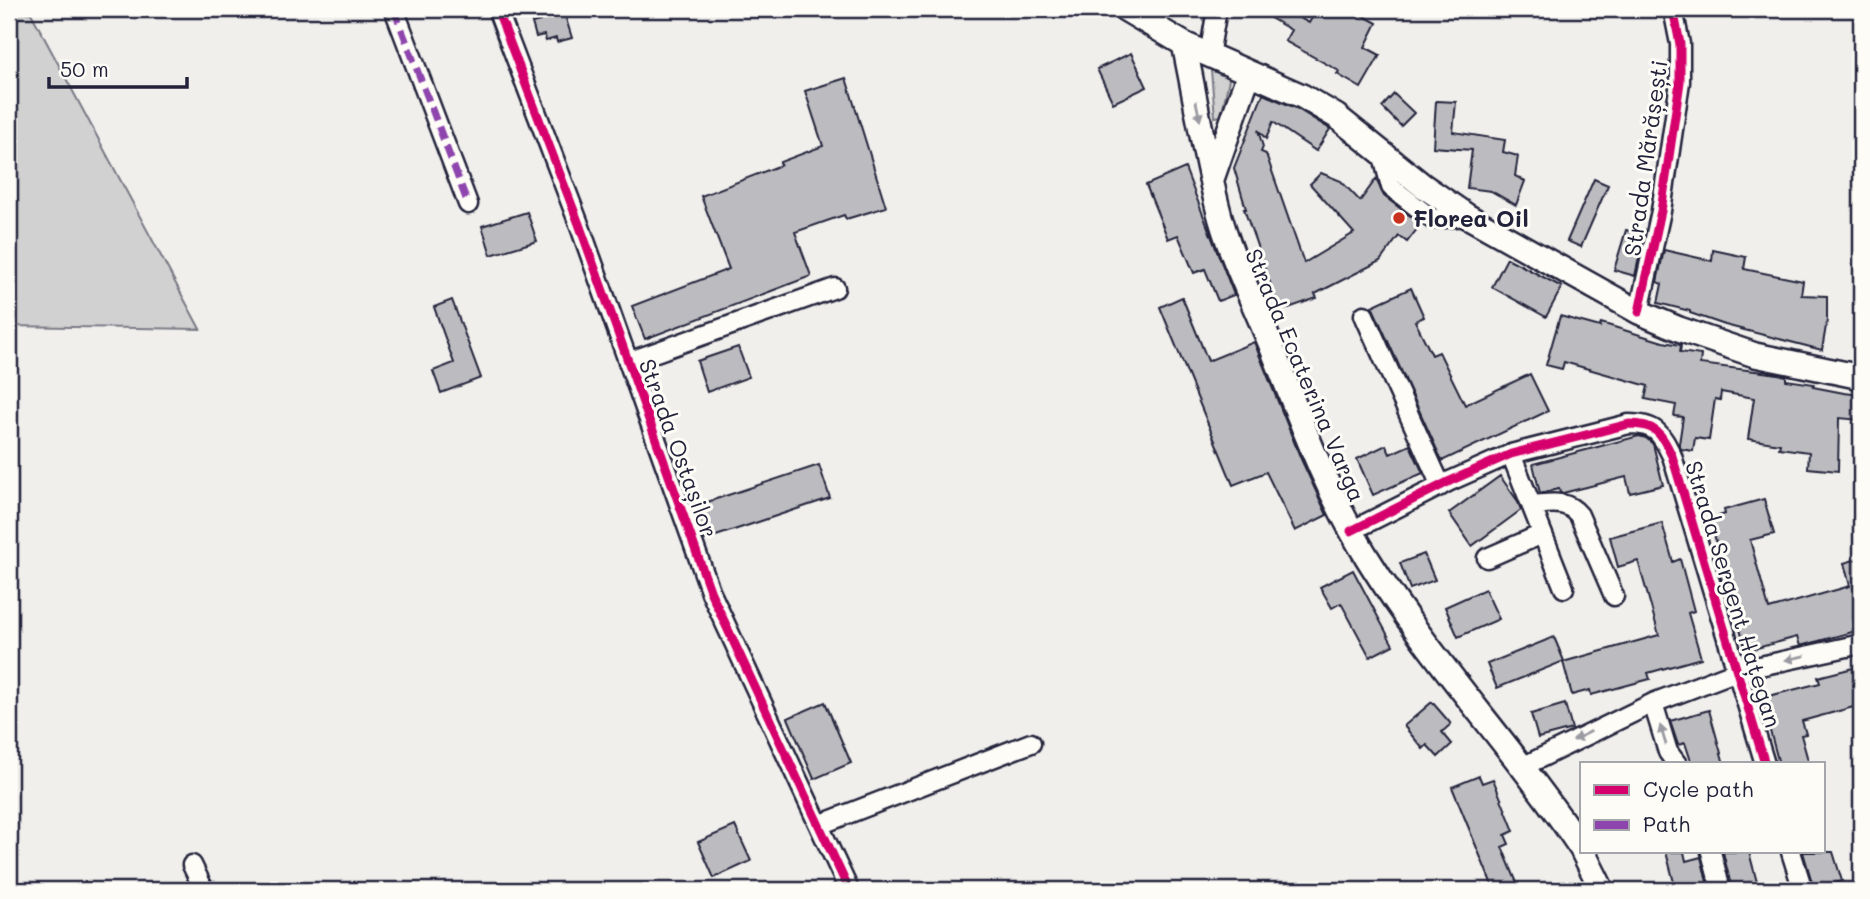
<svg xmlns="http://www.w3.org/2000/svg" width="1870" height="899" viewBox="0 0 1870 899" font-family="Mali,sans-serif">
	<style>
		.green { fill: #d2d1d1; stroke: #7a7a86; stroke-width: 2 }
		.building { fill: #bcbcc0; stroke: #22223b; stroke-width: 2 }
		.lines { fill: none; stroke-linecap: round; stroke-linejoin: round }
		.minor-casing { stroke: #22223b; stroke-width: 23 }
		.major-casing { stroke: #22223b; stroke-width: 28 }
		.minor { stroke: #fdfcf7; stroke-width: 18 }
		.major { stroke: #fdfcf7; stroke-width: 23 }
		.quiet { stroke: #8e44ad; stroke-width: 7; stroke-dasharray: 14 7; stroke-linecap: butt }
		.cycleway-casing { stroke: #fdfcf7; stroke-width: 13 }
		.cycleway { stroke: #d6006c; stroke-width: 9 }
		.oneway { fill: #9a9aa2 }
		.poi-dot { fill: #c8321e; stroke: #fdfcf7; stroke-width: 2.5 }
		.labels { text-anchor: middle; dominant-baseline: central; stroke-width: 6; stroke-linejoin: round; paint-order: stroke }
		.street-label { font-size: 23px; fill: #22223b; stroke: #fdfcf7 }
		.poi-label { font-size: 23px; font-weight: bold; fill: #22223b; stroke: #fdfcf7; text-anchor: start }
	</style>
	<rect width="100%" height="100%" fill="#f0efec"/>
	<filter id="ink" filterUnits="userSpaceOnUse"><feTurbulence type="fractalNoise" baseFrequency=".0143" numOctaves="2"/><feDisplacementMap in="SourceGraphic" scale="14" xChannelSelector="R" yChannelSelector="G"/><feConvolveMatrix kernelMatrix="1 2 1 2 8 2 1 2 1" color-interpolation-filters="sRGB"/></filter>
	<g filter="url(#ink)">
		<path class="green" d="M9 9 31 13 200 329 9 326Z
			M1211 70 1230 75 1221 116 1215 117Z"/>
		<path class="building" d="M537 9H563L572 38 557 42 556 38 546 41 544 35 536 37 532 23 540 21Z
			M1255 9H1283L1309 23 1317 9H1351L1377 23 1365 47 1380 55 1361 88 1337 74 1339 71 1285 41 1291 30Z
			M1131 53 1147 87 1113 103 1097 69Z
			M846 78 886 207 846 219 844 215 795 232 811 276 645 339 632 306 729 269 701 196 781 165 780 162 823 146 805 91Z
			M1263 94 1296 108 1330 129 1316 151 1273 122 1266 139 1258 130 1263 147 1261 152 1266 154 1304 263 1354 233 1310 184 1321 173 1341 181 1360 201 1376 179 1384 196 1421 224 1407 242 1399 236 1380 261 1315 294 1317 298 1280 311 1244 209H1246L1234 168Z
			M1394 94 1414 113 1401 126 1382 107Z
			M1436 101 1456 102 1453 132 1505 140 1503 152 1518 156 1515 176 1525 181 1516 205 1491 191 1467 188 1472 150 1433 147Z
			M1185 168 1234 295 1218 301 1205 269 1194 273 1178 235 1168 239 1146 185Z
			M1594 179 1608 185 1581 247 1567 241Z
			M527 212 537 241 491 255 482 226Z
			M1626 230 1644 235 1635 276 1614 270Z
			M1664 250 1712 261 1713 250 1746 257 1744 269 1803 281 1801 295 1827 296V320L1822 350 1725 325 1690 313V311L1658 303 1662 284 1657 282Z
			M1507 258 1562 287 1546 317 1492 287Z
			M1411 288 1424 317 1415 321 1432 355 1439 352 1465 405 1530 374 1548 411 1442 461 1372 306Z
			M1182 297 1208 361 1254 342 1301 459 1327 515 1295 531 1266 472 1233 485 1160 307Z
			M452 300 481 378 441 393 433 371 454 363 434 307Z
			M1560 316 1600 327 1601 323 1663 342 1681 345 1680 352 1701 355 1700 364 1778 374 1786 376V380L1814 384 1813 387 1844 393 1861 395V420L1839 418 1838 471 1808 468 1809 452 1779 448 1780 444 1748 439 1754 398 1721 392 1720 400 1715 399 1709 440 1695 438 1693 451 1681 449 1679 444 1683 417 1674 416 1676 405 1645 399 1648 386 1564 362 1562 369 1546 365Z
			M738 347 749 377 707 392 697 361Z
			M1639 436 1646 438 1653 444 1663 485 1630 493 1626 477 1563 493H1560L1559 489 1540 493 1533 464Z
			M1386 445 1390 454 1410 445 1423 473 1373 495 1357 459Z
			M819 465 830 498 704 540 692 507Z
			M1500 476 1517 500 1521 510 1472 546 1449 513Z
			M1764 499 1774 534 1750 540 1769 609 1850 586 1844 563 1861 558V620L1854 622 1856 631 1800 646 1797 637 1746 651 1735 611 1731 612 1715 558 1720 557 1710 519 1725 514 1724 510Z
			M1662 523 1673 562 1680 559 1694 611 1688 613 1701 658 1648 673 1650 679 1591 695 1590 690 1572 695 1563 662 1659 635 1638 561 1618 567 1610 537Z
			M1424 554 1435 580 1410 589 1400 563Z
			M1353 570 1393 645 1370 657 1341 603 1332 608 1320 587Z
			M1485 589 1499 619 1458 637 1445 607Z
			M1554 637 1564 661 1497 688 1487 664Z
			M1861 666V705L1802 721 1806 734 1801 735 1809 764H1779L1761 698 1820 683 1818 677Z
			M825 702 851 763 814 779 788 718Z
			M1432 702 1451 724 1442 732 1452 744 1438 757 1427 745 1423 749 1404 726Z
			M1565 704 1572 729 1538 738 1531 714Z
			M1709 710 1724 764H1692L1685 743 1678 745 1670 721Z
			M1479 776 1482 783 1493 779 1514 831 1505 835 1509 844 1502 847 1520 890H1494L1452 787Z
			M735 826 751 861 714 878 698 842Z
			M1666 852H1684L1686 861 1701 857 1709 890H1676Z
			M1723 852H1749L1759 890H1732Z
			M1803 852H1833L1842 881 1814 889Z"/>
		<g class="lines">
			<g class="minor-casing">
				<path id="minor" d="M394 9 468 204
					M497 9 579 224 711 593 849 890
					M1209 56 1217 9
					M1382 153 1391 187 1432 219 1467 216
					M1639 312 1661 211 1680 82V44L1673 9
					M1364 315 1441 486
					M628 362 835 288
					M1511 454 1564 588
					M1531 505C1550 504 1566 499 1579 515L1614 596
					M1351 531 1450 481 1511 454 1629 424C1656 424 1661 433 1672 456L1765 764
					M1487 558 1542 534
					M1653 703 1668 752 1677 764
					M1524 766 1653 703 1737 671 1861 644
					M819 825 1031 743
					M1711 852 1721 890
					M1791 852 1803 890
					M192 865 204 890"/>
			</g>
			<g class="major-casing">
				<path id="major" d="M1125 9 1184 44 1302 96 1336 116 1422 185 1467 216 1639 312 1679 329 1755 355 1861 377
					M1184 44C1195 97 1204 152 1217 205 1228 251 1252 299 1270 343 1299 416 1326 492 1368 559 1431 661 1515 749 1581 848
					M1212 179 1249 73
					M1583 852 1602 890"/>
			</g>
			<use href="#minor" class="minor"/>
			<use href="#major" class="major"/>
			<path class="quiet" d="M394 9 468 204"/>
			<g class="cycleway-casing">
				<path id="cycleway" d="M497 9 579 224 711 593 849 890
					M1639 312 1661 211 1680 82V44L1673 9
					M1351 531 1450 481 1511 454 1629 424C1656 424 1661 433 1672 456L1765 764"/>
			</g>
			<use href="#cycleway" class="cycleway"/>
		</g>
		<defs><path id="oneway-solid" d="M-6-.8H1V-3.2L6.5 0L1 3.2V.8H-6Z" transform="scale(1.75)"/></defs>
		<g class="oneway">
			<use href="#oneway-solid" transform="translate(1198 111) rotate(78)"/>
			<use href="#oneway-solid" transform="translate(1795 658) rotate(167)"/>
			<use href="#oneway-solid" transform="translate(1663 735) rotate(-107)"/>
			<use href="#oneway-solid" transform="translate(1582 736) rotate(153)"/>
		</g>
	</g>
	<circle class="poi-dot" cx="1399" cy="218" r="7"/>
	<g class="labels">
		<g class="street-label">
			<text transform="translate(1645 158) rotate(-82)">Strada Mărășești</text>
			<text transform="translate(1306 375) rotate(67)">Strada Ecaterina Varga</text>
			<text transform="translate(679 448) rotate(70)">Strada Ostașilor</text>
			<text transform="translate(1734 594) rotate(73)">Strada Sergent Hațegan</text>
		</g>
		<g class="poi-label">
			<text x="1413" y="218">Florea Oil</text>
		</g>
	</g>
	<rect width="1870" height="899" fill="none" stroke="#fdfcf7" stroke-width="35"/>
	<rect x="18" y="18" width="1835" height="864" fill="none" stroke="#22223b" stroke-width="2.5" filter="url(#ink)"/>
	<rect x="1580" y="762" width="245" height="91" fill="#fdfcf7" stroke="#a5a5ac" stroke-width="2"/>
	<rect x="1594" y="785" width="35" height="10" fill="#d6006c" stroke="#a5a5ac" stroke-width="2"/>
	<text x="1643" y="797" font-size="21" fill="#22223b">Cycle path</text>
	<rect x="1594" y="820" width="35" height="10" fill="#8e44ad" stroke="#a5a5ac" stroke-width="2"/>
	<text x="1643" y="832" font-size="21" fill="#22223b">Path</text>
	<path d="M49 77v10h138v-10" fill="none" stroke="#22223b" stroke-width="3.5"/>
	<text x="60" y="77" font-size="21" fill="#22223b" stroke="#fdfcf7" stroke-width="5" paint-order="stroke">50 m</text>
</svg>
